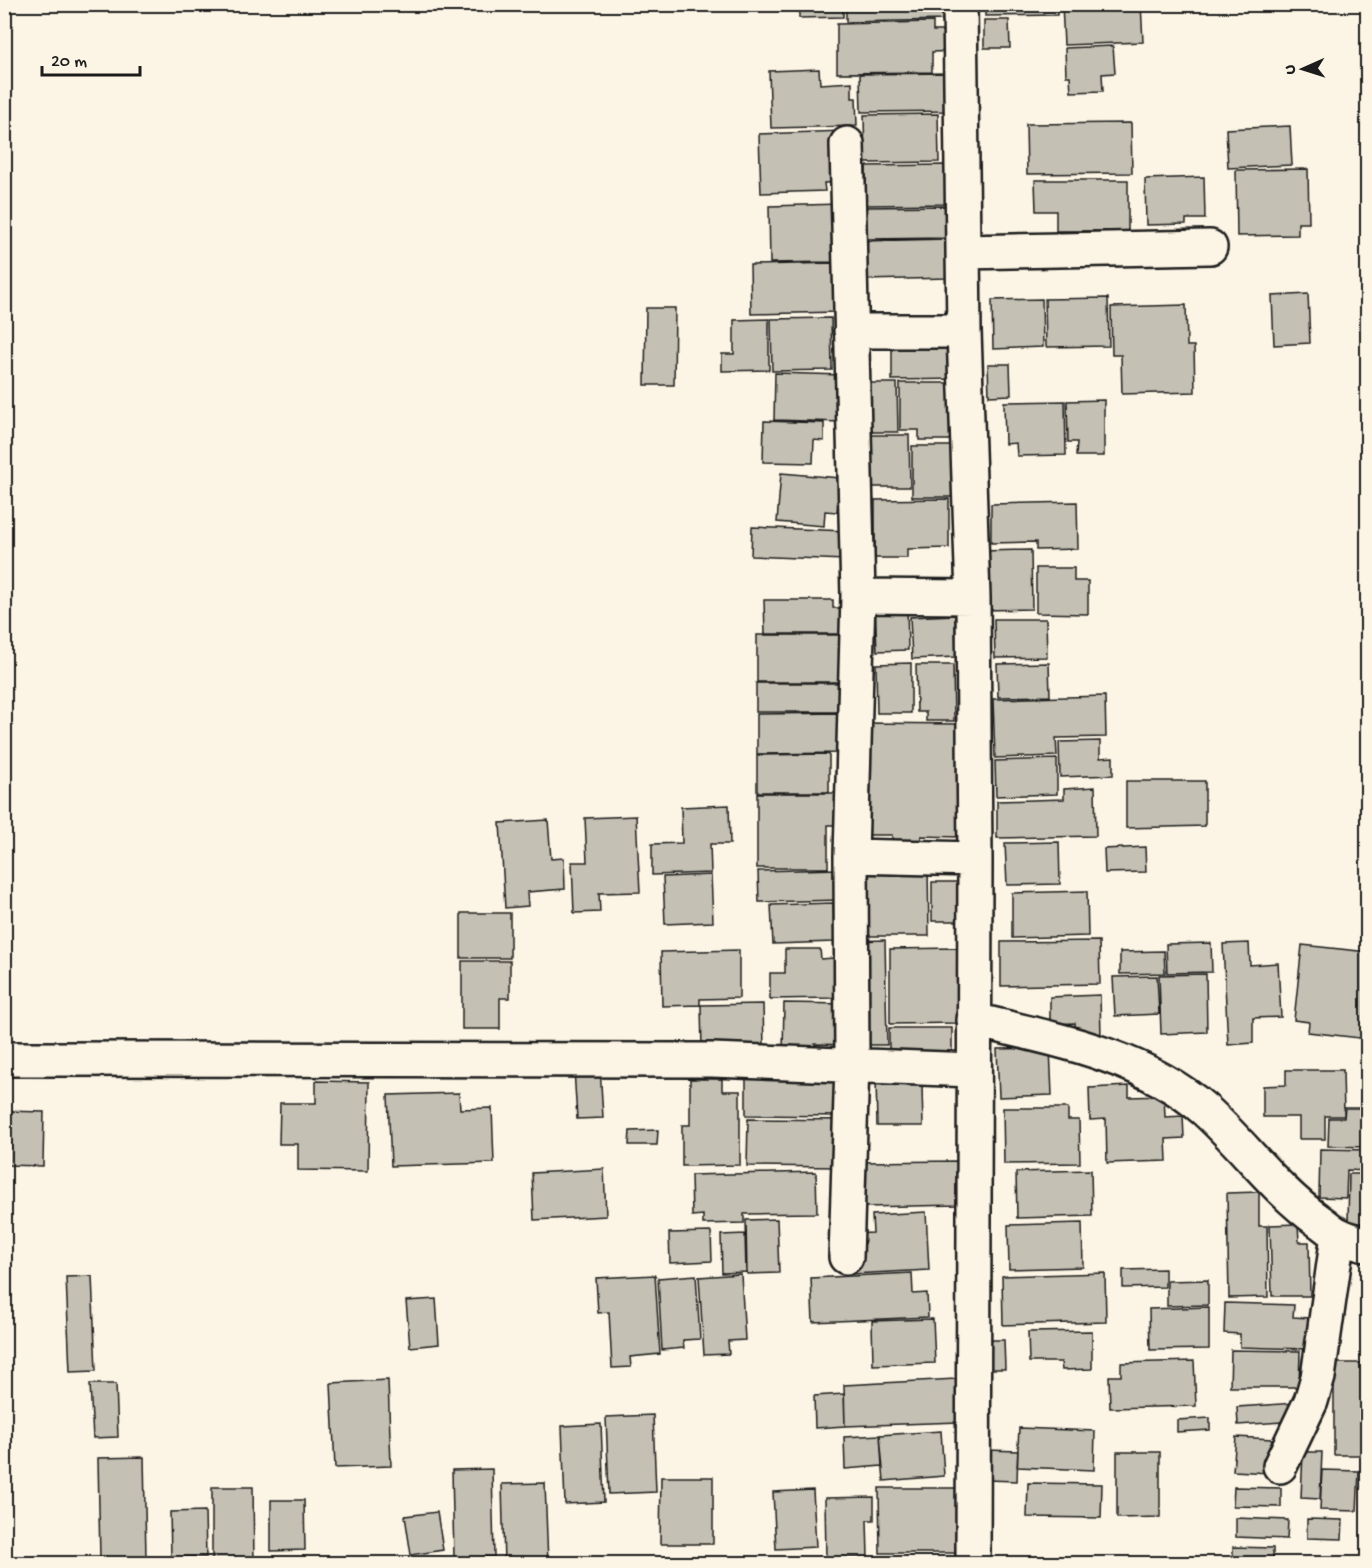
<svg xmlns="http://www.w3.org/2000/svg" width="1372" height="1568" viewBox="0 0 1372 1568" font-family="'Gochi Hand',sans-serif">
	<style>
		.building { fill: #c4c0b3; stroke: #1c1c1c; stroke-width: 1.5 }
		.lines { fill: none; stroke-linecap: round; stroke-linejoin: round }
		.street-casing { stroke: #1c1c1c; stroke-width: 38 }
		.street { stroke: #fcf5e5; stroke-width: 33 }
	</style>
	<rect width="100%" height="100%" fill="#fcf5e5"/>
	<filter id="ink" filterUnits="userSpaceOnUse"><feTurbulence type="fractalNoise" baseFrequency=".0167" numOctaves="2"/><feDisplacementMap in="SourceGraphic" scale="12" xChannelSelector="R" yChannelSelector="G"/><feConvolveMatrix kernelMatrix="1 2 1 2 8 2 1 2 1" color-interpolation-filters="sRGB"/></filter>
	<g filter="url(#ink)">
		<path class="building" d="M799 4H843V17L799 18Z
			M846 4H948V20L846 22Z
			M985 4H1057V15L985 16Z
			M1062 4H1141L1143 42 1064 45Z
			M984 20H1009L1010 48H984Z
			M933 22V31H953V51L932 52V72L837 73V24Z
			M1113 46 1115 73 1102 74 1103 91 1071 92 1070 76H1066L1065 48Z
			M819 69 820 84 852 82V98H856L857 126 771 128 769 71Z
			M951 73 952 111 861 112 860 74Z
			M938 114 939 162 865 163 864 115Z
			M1131 123 1132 173 1027 174 1026 124Z
			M1290 126 1292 165 1228 168 1226 129Z
			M844 131 845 182 824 183 825 191 761 193 759 134Z
			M946 165V204L866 205V166Z
			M1308 169 1309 223H1298V235L1237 236 1236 170Z
			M1204 177 1205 219H1186V224L1146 225 1145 179Z
			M1035 180H1128V231H1056V211H1036Z
			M840 204 841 246 833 247V262L770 263 769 206Z
			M947 206 948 238 866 239V207Z
			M948 239V278L864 280 863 241Z
			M836 263 837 312 751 314 750 265Z
			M1308 294 1310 343 1274 345 1272 296Z
			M1108 298 1109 346 1046 347 1045 299Z
			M1042 299 1043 347 993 349 992 300Z
			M1186 305 1187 346H1194L1195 392 1122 394 1121 355H1112L1111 307Z
			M646 308H675L674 385H645Z
			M831 318 832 370 772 371 771 319Z
			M769 319V370L722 371V354H734V320Z
			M959 339V379L892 380V340Z
			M988 364H1010L1011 395 989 396Z
			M775 373 843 375V422L774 420Z
			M870 383H897L898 432H871Z
			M900 383H957L958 440H919V430H900Z
			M1104 400V456H1076L1077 442H1068L1067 401Z
			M1065 401 1066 455 1017 456 1016 443 1005 444 1004 402Z
			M764 421 824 423V441L814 440 813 463 763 462Z
			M870 435H909L910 487H870Z
			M912 446H955V497H912Z
			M781 473 840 478 837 512 825 511 824 526 777 522Z
			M949 499V548L907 549V558H875V500Z
			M1077 502 1078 549 1036 550V542L991 543V504Z
			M752 527 846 531 845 560 751 556Z
			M1031 550 1032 609 982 610 981 551Z
			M1036 568H1074V581H1088V614L1036 613Z
			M764 600H833V608H845V634H765Z
			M907 604 908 650 877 651 875 605Z
			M955 615 956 657 912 659 910 617Z
			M994 619H1046L1047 657 995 658Z
			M757 635H846V682H757Z
			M911 663V713H877L876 664Z
			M1049 663 1050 696 998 697 997 664Z
			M916 665H953L954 721H926V712H917Z
			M756 683H846L847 712H756Z
			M1105 696 1106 737 1056 738 1057 756 995 758 993 699Z
			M846 713 847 753 757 754V714Z
			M864 723 961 724 960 837 921 836 922 849 892 848V835H862Z
			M1100 741V758L1113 757V775L1060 777 1059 742Z
			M829 754V792H757V755Z
			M1057 759V794L996 796 995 761Z
			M1126 781H1205V826L1126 828Z
			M1095 787 1096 836 997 838V801L1064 799V789Z
			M757 793H841V825H828V868H757Z
			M729 805 730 844H710L711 873 652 875V844L682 843 681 807Z
			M636 816 640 892 599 893 600 912 574 913 572 862H587L585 818Z
			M548 820 551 859 564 858 565 889 527 892 528 906 505 908 500 823Z
			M1059 842 1060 884 1007 885 1005 843Z
			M1145 847 1146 872 1105 873 1104 849Z
			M928 867 929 936H859V868Z
			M840 869 841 900 759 902 758 871Z
			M711 875 713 922 665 924 663 877Z
			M932 882H961V921H932Z
			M1087 891 1088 936 1012 938V893Z
			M833 903 834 942 773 944 771 905Z
			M461 913H510V958H461Z
			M885 940 887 1045H855L853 941Z
			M1099 941 1100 984 1001 986V942Z
			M1211 943 1212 972 1167 973 1166 944Z
			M1249 943 1250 965 1278 963 1281 1017 1253 1018V1043L1228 1045 1223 944Z
			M1302 945 1368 952V1039L1308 1032 1309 1022 1294 1020Z
			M957 948 958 1023 890 1024V949Z
			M785 949H820L821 959 834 958V998L770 999V973H785Z
			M739 950V998L700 999V1005L662 1006 661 952Z
			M1164 951 1165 973 1120 974V952Z
			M462 961H510V998H500V1029H462Z
			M1206 974 1207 1032 1161 1034 1159 975Z
			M1157 976 1159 1014 1115 1016 1113 977Z
			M1100 995 1101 1037 1076 1038 1075 1023 1050 1024V997Z
			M784 1003 848 1004V1045L815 1044 814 1053 783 1052Z
			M763 1004 764 1049 702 1050 701 1005Z
			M889 1028H952V1065H889Z
			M1050 1048 1052 1095 999 1097 997 1049Z
			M600 1067 603 1118 577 1119 574 1069Z
			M746 1069 845 1070 835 1116 746 1115Z
			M1286 1070H1343L1344 1116H1325V1139H1299V1117H1263V1086L1286 1085Z
			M931 1074V1086H922L923 1126H877L876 1076Z
			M690 1079H722V1091H740V1165L682 1166V1125H690Z
			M316 1081 369 1082 368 1171 298 1170V1144H279L280 1103H316Z
			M1129 1086V1097L1164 1096 1165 1117 1183 1116 1184 1138 1166 1139 1167 1161 1107 1163 1106 1119 1090 1120 1089 1088Z
			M459 1093 460 1109 492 1108 494 1163 391 1166 388 1095Z
			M1003 1108H1068V1120H1079L1080 1163 1004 1164Z
			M1345 1108H1368V1147L1328 1146 1329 1118H1344Z
			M4 1111 44 1112 43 1166 4 1165Z
			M748 1119 848 1120 837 1167 747 1166Z
			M658 1130 657 1145H629L630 1131Z
			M1320 1149 1368 1150V1171L1347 1170 1346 1198 1319 1197Z
			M958 1161 959 1205 864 1207 863 1162Z
			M604 1169 606 1216 534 1220 532 1173Z
			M1091 1170 1092 1216 1017 1218 1016 1172Z
			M816 1172 817 1213 744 1214V1223L703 1224V1215L692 1216 691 1175Z
			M1349 1174H1368V1223H1348Z
			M1259 1192V1226H1267L1268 1297 1229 1298 1227 1193Z
			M926 1212 929 1270 852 1274 850 1234 873 1233 872 1215Z
			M777 1219 779 1273 747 1274 746 1220Z
			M1082 1223 1083 1267 1009 1269 1008 1225Z
			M1298 1224 1299 1242H1309L1310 1296H1272L1270 1225Z
			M711 1232 712 1261 670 1263 669 1233Z
			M745 1234 746 1272 722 1273 721 1235Z
			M1165 1269V1287L1123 1288V1270Z
			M912 1273 913 1294 927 1293 928 1317 813 1322 811 1278Z
			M1105 1273 1106 1322 1003 1325 1002 1276Z
			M741 1274 745 1340 728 1341 729 1354 704 1355 699 1277Z
			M655 1275 660 1354 630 1357 631 1367 612 1368 609 1312 598 1313 596 1278Z
			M696 1275 700 1339 683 1340 684 1348 662 1350 658 1278Z
			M92 1276 96 1371 70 1372 66 1277Z
			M1208 1280V1305L1167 1306V1281Z
			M436 1299 439 1344 410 1347 406 1301Z
			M1225 1303 1294 1305 1293 1317 1309 1318 1308 1349 1240 1347V1334L1224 1333Z
			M1209 1307V1349L1150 1350 1149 1309Z
			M933 1319 935 1363 873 1365 872 1321Z
			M1092 1331V1369L1062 1370 1061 1362H1029L1028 1332Z
			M982 1340H1004L1005 1369H982Z
			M1231 1350 1300 1351 1299 1387H1230Z
			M1194 1361 1196 1406 1110 1408 1109 1376H1121V1363Z
			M1334 1363H1368V1455H1334Z
			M956 1379 959 1422 845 1426 844 1385Z
			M388 1380 391 1466 335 1468 331 1383Z
			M90 1384H116L118 1437 93 1438Z
			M844 1394 845 1426 815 1428 814 1396Z
			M1296 1403 1297 1421 1238 1425 1237 1407Z
			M653 1415 656 1492 609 1494 606 1417Z
			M1210 1418V1430L1177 1432V1420Z
			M601 1424 604 1502 565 1504 562 1426Z
			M1019 1428 1095 1431 1094 1470 1017 1467Z
			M941 1431 944 1476 884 1481 880 1435Z
			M880 1435 882 1466 845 1469 844 1437Z
			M1236 1437 1272 1439 1270 1473 1233 1471Z
			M987 1450 1018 1451 1017 1481 986 1480Z
			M1117 1452H1160V1517L1117 1518Z
			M1303 1452H1322L1320 1499 1301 1498Z
			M144 1457 146 1558 100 1559 98 1458Z
			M1365 1465H1368V1487H1363Z
			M492 1469 494 1557 454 1558 452 1470Z
			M1322 1470 1359 1471 1357 1511 1320 1510Z
			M661 1477H713V1544H660Z
			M545 1483 548 1564H504L502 1484Z
			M1028 1483 1102 1484 1101 1518 1027 1517Z
			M212 1487H253L254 1564H212Z
			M1234 1487 1281 1488V1507L1233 1506Z
			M879 1488H956V1553H880Z
			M813 1490 816 1547 776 1549 773 1492Z
			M874 1497V1520H867L868 1558H826L825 1498Z
			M271 1500H304L305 1550 271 1551Z
			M205 1511 206 1557H171L170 1512Z
			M437 1512 443 1550 411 1555 405 1516Z
			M1236 1518 1288 1520 1287 1539 1236 1537Z
			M1307 1519 1343 1520 1342 1539 1307 1538Z
			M1233 1547 1273 1548V1564H1233Z"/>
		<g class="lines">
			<g class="street-casing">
				<path id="street" d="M960 4 964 331 973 597 975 859 973 1564
					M963 252 1210 247
					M851 331H964
					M858 596 973 597
					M851 856 975 859
					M974 1020C1054 1039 1142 1055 1205 1110 1245 1146 1275 1190 1319 1221 1325 1225 1331 1231 1337 1234 1346 1239 1358 1242 1368 1245
					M4 1059 712 1060 973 1070
					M846 1257 852 1064 851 856 858 596 847 144
					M1280 1466 1311 1401 1318 1377 1338 1235"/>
			</g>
			<use href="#street" class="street"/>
		</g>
	</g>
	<rect width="1372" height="1568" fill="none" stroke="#fcf5e5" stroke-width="24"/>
	<rect x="12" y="12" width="1348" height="1544" fill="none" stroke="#1c1c1c" stroke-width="2" filter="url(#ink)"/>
	<g transform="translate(1303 69) rotate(267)" stroke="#fcf5e5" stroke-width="4.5" paint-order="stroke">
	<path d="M0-4.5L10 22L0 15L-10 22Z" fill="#1c1c1c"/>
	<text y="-9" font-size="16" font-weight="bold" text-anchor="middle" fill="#1c1c1c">U</text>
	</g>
	<path d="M42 66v9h98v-9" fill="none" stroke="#1c1c1c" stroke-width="3"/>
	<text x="51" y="66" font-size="18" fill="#1c1c1c" stroke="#fcf5e5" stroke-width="4.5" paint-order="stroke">20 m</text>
</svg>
